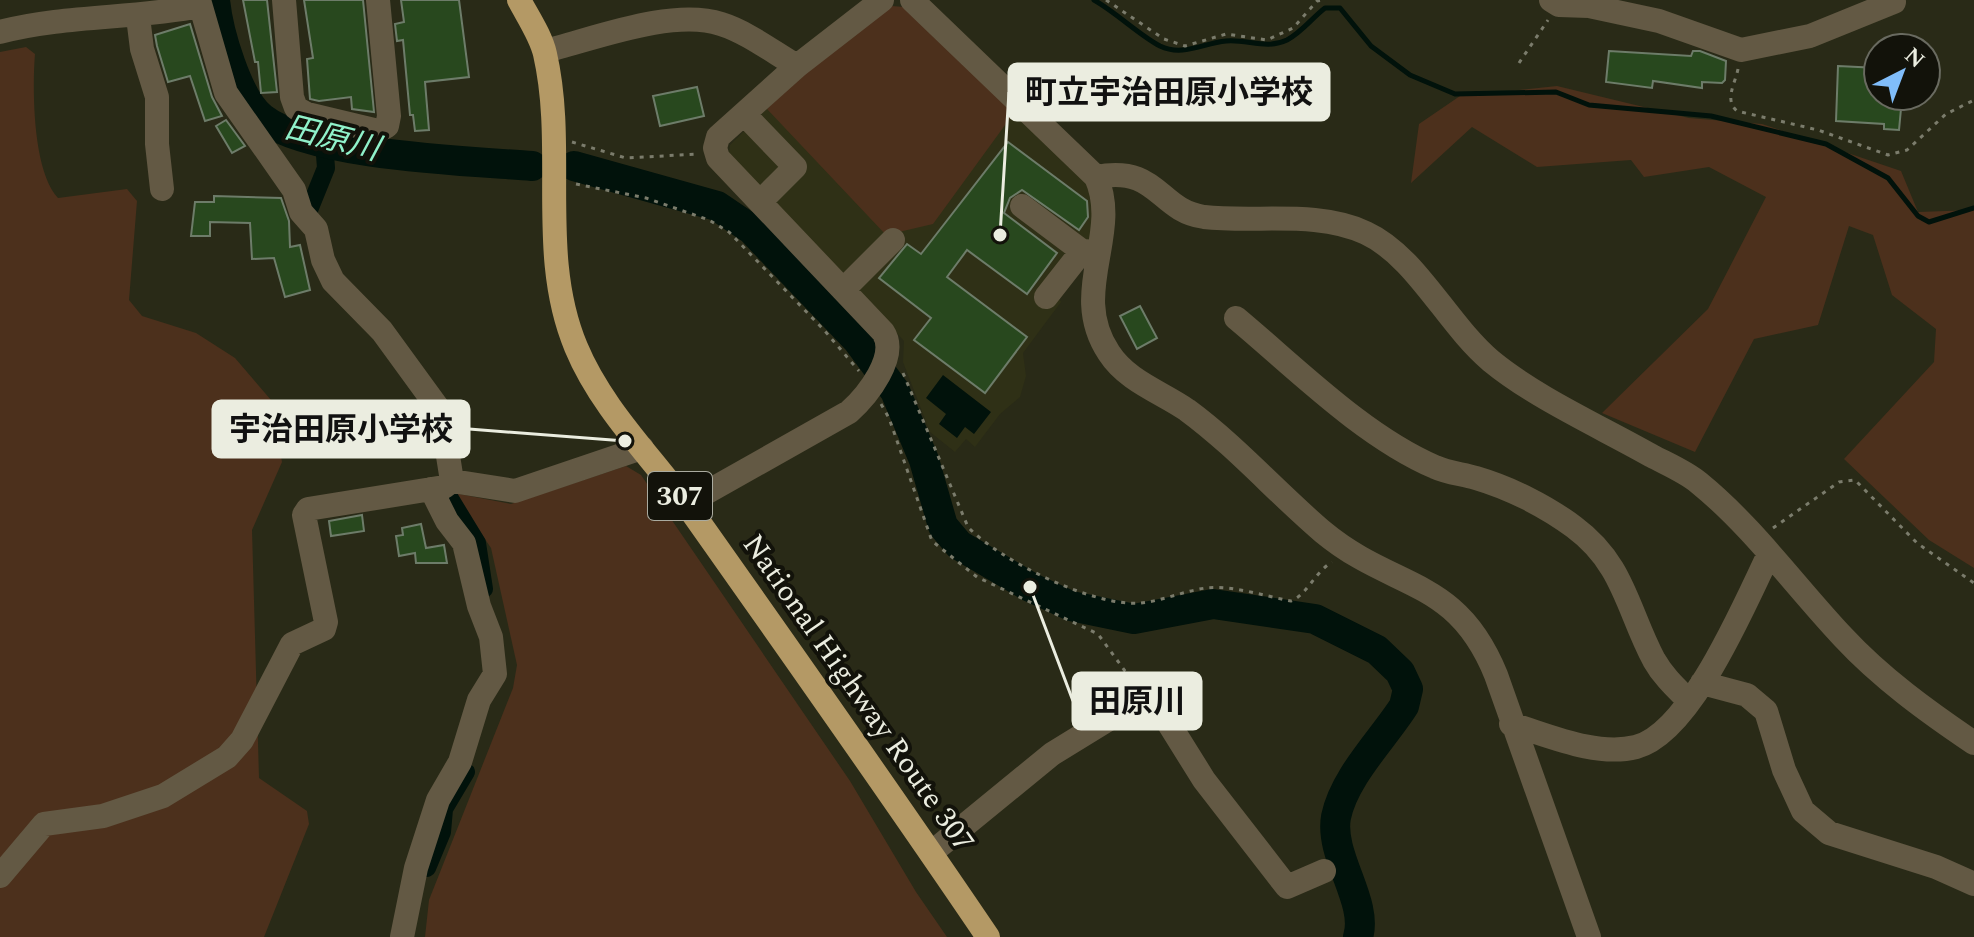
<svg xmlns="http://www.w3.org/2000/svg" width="1974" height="937" viewBox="0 0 1974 937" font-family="Spectral,'Noto Sans JP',serif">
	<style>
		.built { fill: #2f3016 }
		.green { fill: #4c301c }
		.water { fill: #01120b }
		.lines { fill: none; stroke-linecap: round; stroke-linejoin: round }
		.stream { stroke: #01120b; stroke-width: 5 }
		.canal { stroke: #01120b; stroke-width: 18 }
		.river { stroke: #01120b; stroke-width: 30 }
		.building { fill: #28481e; stroke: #6d7c69; stroke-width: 2 }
		.path { stroke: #7b7c6c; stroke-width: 3; stroke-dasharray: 4 6; stroke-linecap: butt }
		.minor { stroke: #635944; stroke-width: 24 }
		.highway { stroke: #b49965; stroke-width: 24 }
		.labels { text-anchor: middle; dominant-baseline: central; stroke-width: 8; stroke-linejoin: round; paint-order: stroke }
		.shield { fill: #12120a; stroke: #aaaba0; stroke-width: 2 }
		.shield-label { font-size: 28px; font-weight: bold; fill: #ebede0 }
		.street-label { font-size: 30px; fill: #ebede0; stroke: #12120a }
		.water-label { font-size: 32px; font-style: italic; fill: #90f1ca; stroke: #12120a }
		.leader { fill: none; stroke: #ebede0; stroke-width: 3 }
		.callout-dot { fill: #ebede0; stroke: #12120a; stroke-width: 3 }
		.callout { fill: #ebede0; stroke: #ebede0; stroke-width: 3 }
		.callout-label { font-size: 32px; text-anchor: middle; font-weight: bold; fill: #111 }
	</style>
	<rect width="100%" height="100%" fill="#292a17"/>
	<path class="built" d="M891 6 1088 178 1095 237 1057 296 1061 302 1023 353 1026 376 1020 397 1000 414 975 447 966 439 955 452 930 432 903 362 904 341 859 292 848 271 839 273 729 153 730 145 804 72Z"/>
	<path class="green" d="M891 6 905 7 1016 110 933 224 886 235 767 109 804 72Z
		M26 47 35 54C32 90 33 172 58 198L127 189 137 201 129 300 142 316 196 333 235 358 271 400 282 462 252 530 259 778 307 811 309 824 264 937H0V52Z
		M1557 86 1689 118 1762 124 1901 171 1918 212 1974 210V568L1929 540 1844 459 1934 362 1936 329 1892 295 1873 235 1849 226 1818 325 1754 339 1695 452 1602 413 1708 309 1766 197 1709 167 1644 177 1631 160 1537 167 1472 127 1411 183 1419 124 1460 96Z
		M626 466 641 475 850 781 916 892 947 937H425L429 900 513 688 517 665 491 548 454 493 511 504Z"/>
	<path class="water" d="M943 375 991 412 974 434 965 427 957 438 939 424 946 414 926 398Z"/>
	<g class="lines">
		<path class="stream" d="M1094 0C1117 13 1139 35 1160 46 1183 57 1203 43 1226 41 1248 39 1266 50 1287 40 1302 32 1312 18 1325 8H1340L1371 46 1410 75 1455 94 1556 92 1589 105 1711 116 1826 144 1888 178 1918 216 1929 222 1974 208"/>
		<path class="canal" d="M309 210 326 168 324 141
			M449 497 477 543 484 589
			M427 868 442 832 444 809 466 772"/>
		<path class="river" d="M215 0C218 31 237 98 262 118 310 156 469 161 532 166
			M574 166 717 206 751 229 858 341 895 391 924 460 943 526 959 545 1030 587 1071 606 1134 619 1213 604 1315 619 1377 650 1400 672 1408 689 1404 706C1383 739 1344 777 1336 817 1329 856 1369 902 1358 937"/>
	</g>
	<path class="building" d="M243 0H267L277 92 261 93 258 62H255Z
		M304 0H363L374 112 352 109 351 97 319 101 310 99 307 59 313 58Z
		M401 0H459L469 77 425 82 429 130 415 131 413 115H410L403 40 397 41 395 24 404 22Z
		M190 24 212 97 222 116 205 121 190 76 168 82 157 46 155 35Z
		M1609 51 1691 56 1693 51H1700L1726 61 1725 80 1722 83 1702 82V88L1653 81 1652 88 1606 82Z
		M1838 66 1878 68V96L1902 98 1899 130 1884 129V124L1836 121Z
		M697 87 704 116 660 126 653 96Z
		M226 120 245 146 232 153 216 126Z
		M1008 142 1087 201 1088 217 1079 230 1022 190 1010 198 1004 213 1057 253 1027 294 967 250 947 277 1027 337 985 393 914 340 931 318 879 278 907 244 921 254Z
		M214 196 281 198 289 221 290 247 300 245 310 290 285 297 274 258 252 259 250 223 210 222V236H191L195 202H214Z
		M1140 306 1157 338 1137 349 1120 316Z
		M362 515 364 531 331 536 329 521Z
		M421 524 426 548 444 545 447 563H416L415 553 399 556 396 536 403 535 402 528Z"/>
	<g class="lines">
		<path class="path" d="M1106 0 1164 39 1185 46 1226 34 1267 40 1293 28 1317 1 1323 0
			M1519 63 1548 20
			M1738 69C1735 84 1724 100 1737 111L1818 130 1888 155 1907 150 1946 114 1974 100
			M572 142 626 158 698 154
			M576 184 646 198 709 220 729 232 824 330 859 371
			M903 373 968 527C999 560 1093 607 1140 603 1162 601 1184 591 1206 588 1233 585 1264 596 1291 601 1307 595 1314 573 1332 562
			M881 404 889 418 932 541 977 577 1098 634 1125 671 1137 681
			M1773 528 1839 482 1855 480 1917 543 1974 583"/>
		<path class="minor" d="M199 0 226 93 294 190 301 212 316 229 323 260 333 281 382 331 441 412 452 481
			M284 0 292 97 296 108 307 114 378 131 387 126 389 116 378 0
			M912 0 1096 177C1122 235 1068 292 1109 353 1127 381 1161 392 1187 410 1236 446 1277 493 1323 532 1394 591 1456 576 1496 675L1589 937
			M1551 0 1559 5 1589 6 1659 21 1741 50 1810 36 1894 2
			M138 17 142 49 157 97V144L162 189
			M0 32C65 15 134 19 200 6
			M545 51C594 39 672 8 721 24 747 32 773 52 797 66
			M744 114 795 167 761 201
			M1096 177C1159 165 1157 210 1204 217 1256 223 1317 210 1366 233 1416 256 1447 324 1491 361 1536 398 1601 427 1652 456 1667 464 1686 472 1699 483 1753 527 1795 586 1843 637 1881 678 1928 712 1974 743
			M1022 206 1082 251 1097 252
			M844 289 893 240
			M1046 297 1082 251
			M1236 318C1296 368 1363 436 1435 467 1448 473 1463 474 1476 478 1510 488 1546 506 1574 527 1624 564 1627 609 1654 660 1663 676 1676 688 1689 701
			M686 504 849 412C867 396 899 356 883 332L718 158 715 148 718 137 797 66 882 0
			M1702 683 1747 695 1766 711 1784 770 1803 811 1829 833 1936 867 1974 884
			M1511 724C1548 735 1596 757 1636 747 1691 733 1745 603 1769 554
			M931 853 1052 754 1135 703H1156L1204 780 1287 887 1324 871
			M0 876 44 824 103 816 163 796 227 757 242 740 292 644 324 629 326 622 304 515 308 509 444 487 452 481 515 491 642 448
			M402 937 416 868 438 800 460 762 479 700 495 674 491 637 479 606 464 543 447 521 431 489"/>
		<path class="highway" d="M519 0C528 17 541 36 545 54 567 150 537 254 576 347 602 410 655 460 694 515 793 655 892 795 988 937"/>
	</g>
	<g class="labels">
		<rect class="shield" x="648" y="472" width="64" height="48" rx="6"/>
		<g class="shield-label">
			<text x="680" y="496">307</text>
		</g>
		<g class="street-label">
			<text transform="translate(858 693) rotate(55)">National Highway Route 307</text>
		</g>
		<g class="water-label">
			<text transform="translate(332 139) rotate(14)">田原川</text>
		</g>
	</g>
	<path class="leader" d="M1000 235L1009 92M625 441L469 429M1030 587L1073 701"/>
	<g class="callout-dot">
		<circle cx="1000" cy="235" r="8"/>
		<circle cx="625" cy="441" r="8"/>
		<circle cx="1030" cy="587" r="8"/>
	</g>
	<g class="callout">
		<rect x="1009" y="64" width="320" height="56" rx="8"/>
		<rect x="213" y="401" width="256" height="56" rx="8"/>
		<rect x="1073" y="673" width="128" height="56" rx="8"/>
	</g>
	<g class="callout-label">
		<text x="1169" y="103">町立宇治田原小学校</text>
		<text x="341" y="440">宇治田原小学校</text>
		<text x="1137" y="712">田原川</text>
	</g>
	<g transform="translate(1902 72) rotate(42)"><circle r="38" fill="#12120a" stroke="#696a60" stroke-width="2"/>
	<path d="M0-6L14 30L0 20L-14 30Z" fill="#80bdfa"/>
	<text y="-12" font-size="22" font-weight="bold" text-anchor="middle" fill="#ebede0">N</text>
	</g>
</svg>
